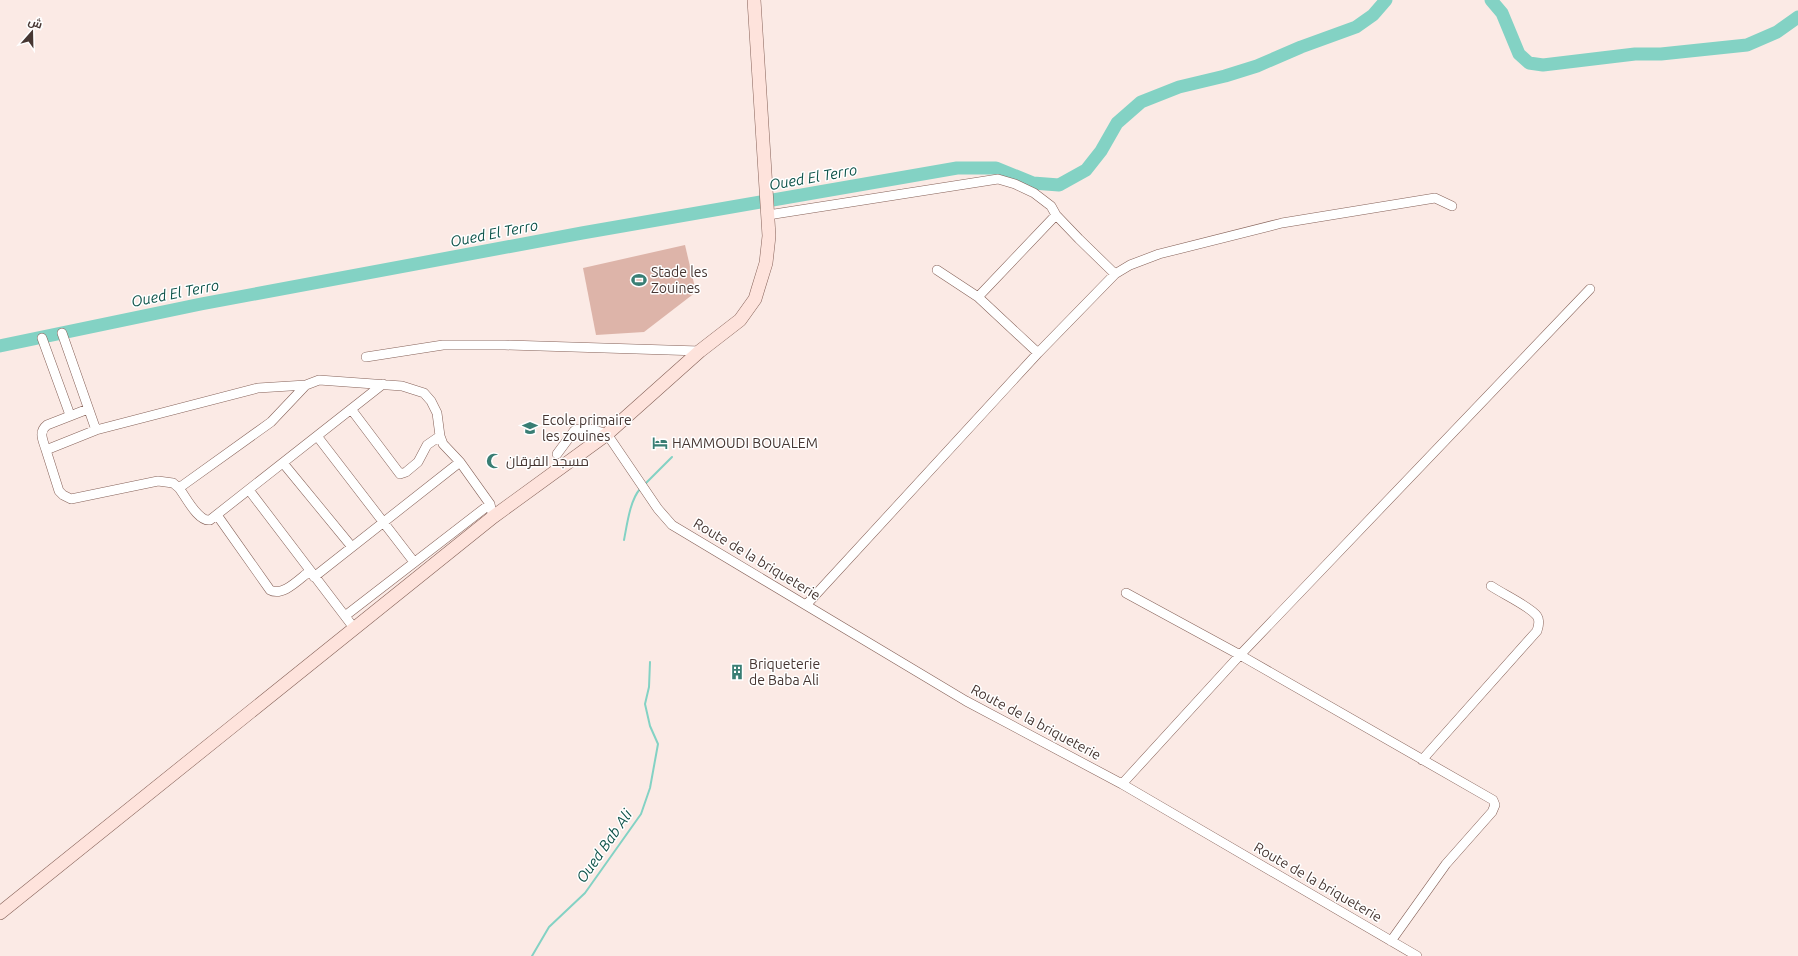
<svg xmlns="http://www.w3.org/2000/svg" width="1798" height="956" viewBox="0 0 1798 956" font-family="Ubuntu,Cairo,sans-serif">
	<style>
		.green { fill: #ddb4a9 }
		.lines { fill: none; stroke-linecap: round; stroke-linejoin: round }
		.stream { stroke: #83d2c4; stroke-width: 2 }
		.river { stroke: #83d2c4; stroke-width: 13 }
		.street-casing { stroke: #866259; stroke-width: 10 }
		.secondary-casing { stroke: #866259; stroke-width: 14 }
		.street { stroke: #fff; stroke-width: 9 }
		.secondary { stroke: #fee3dc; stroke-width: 13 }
		.labels { text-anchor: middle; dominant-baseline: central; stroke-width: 3; stroke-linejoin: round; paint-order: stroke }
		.poi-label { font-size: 14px; fill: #463632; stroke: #fff; text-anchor: start }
		.street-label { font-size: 14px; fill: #463632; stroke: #fff }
		.water-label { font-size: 15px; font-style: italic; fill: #0f544b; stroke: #fff }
	</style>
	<rect width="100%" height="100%" fill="#fbeae5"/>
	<path class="green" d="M685 245 696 292 644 332 596 335 583 268Z"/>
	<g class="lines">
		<path class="stream" d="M645 484 672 457
			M624 540C627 525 630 500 640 489
			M532 956 549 927 585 893 641 814 650 788 658 744 650 726 645 704 649 687 650 662"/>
		<path class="river" d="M1491 0 1502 13 1519 54 1529 63 1543 65 1635 54H1661L1747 45 1777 32 1798 17
			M0 346 201 304 582 233 957 168H996L1033 183 1059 185 1086 170 1101 151 1117 123 1141 102 1179 87 1225 76 1257 66 1301 47 1356 27 1373 15 1386 0"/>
		<g class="street-casing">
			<path id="street" d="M768 215 998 179 1015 184 1034 193 1051 206 1056 215 1079 239 1115 274
				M937 270 978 297 1038 353
				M978 297 1056 215
				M62 333 96 430
				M42 338 70 415
				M366 357 443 345H505L700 351
				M306 385 271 422 179 488 173 483 158 481 71 499 63 495 59 491 46 450 96 430 258 388 306 385 319 380 402 386 424 393 431 401 437 413 440 436 443 444 460 462 490 504 493 517
				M351 409 400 474 406 472 418 462 427 445 440 436
				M317 436 414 562
				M46 450C43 440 38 432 47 425L88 409
				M557 454 574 431C583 425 597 431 607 434L658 509 672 525 966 701 1122 784 1417 956
				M283 463 352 547
				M179 488C186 497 198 522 210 520L383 384
				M249 490 354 628
				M217 515 270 590C283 597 299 579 310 571
				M314 577 460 462
				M1126 593 1240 655 1493 800 1495 805 1492 812 1446 864 1391 941
				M807 604 1038 353 1115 274 1130 265 1159 254 1282 223 1435 198 1452 206
				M345 616 490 504
				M1422 760 1537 631C1539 625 1540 620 1537 616 1531 607 1501 593 1491 586
				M1122 784 1240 655 1590 289"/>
		</g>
		<g class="secondary-casing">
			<path id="secondary" d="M0 913 493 517 607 434 700 351 740 320 755 299 758 289 766 263 769 236 754 0"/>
		</g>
		<use href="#street" class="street"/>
		<use href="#secondary" class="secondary"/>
	</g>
	<defs>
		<g id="stadium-bare" transform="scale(1.2)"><path d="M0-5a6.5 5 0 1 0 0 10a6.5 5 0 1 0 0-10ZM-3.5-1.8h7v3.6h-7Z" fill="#397e74" stroke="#fff" stroke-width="2.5" paint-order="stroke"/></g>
		<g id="school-bare" transform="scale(1.2)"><path d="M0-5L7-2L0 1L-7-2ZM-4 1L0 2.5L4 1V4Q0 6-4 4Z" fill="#397e74" stroke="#fff" stroke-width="2.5" paint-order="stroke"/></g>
		<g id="hotel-bare" transform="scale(1.2)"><path d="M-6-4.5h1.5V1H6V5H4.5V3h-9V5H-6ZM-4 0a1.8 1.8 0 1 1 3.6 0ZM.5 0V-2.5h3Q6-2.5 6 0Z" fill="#397e74" stroke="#fff" stroke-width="2.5" paint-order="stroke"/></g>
		<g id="mosque-bare" transform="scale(1.2)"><path d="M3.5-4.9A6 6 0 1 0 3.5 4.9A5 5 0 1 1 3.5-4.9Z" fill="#397e74" stroke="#fff" stroke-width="2.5" paint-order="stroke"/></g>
		<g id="building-bare" transform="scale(1.2)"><path d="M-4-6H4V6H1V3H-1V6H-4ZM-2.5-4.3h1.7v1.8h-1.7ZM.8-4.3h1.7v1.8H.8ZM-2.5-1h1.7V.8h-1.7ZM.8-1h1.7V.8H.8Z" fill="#397e74" stroke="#fff" stroke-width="2.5" paint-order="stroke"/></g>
	</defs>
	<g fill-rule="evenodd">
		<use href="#stadium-bare" x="639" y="280"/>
		<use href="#school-bare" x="530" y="428"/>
		<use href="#hotel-bare" x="660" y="443"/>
		<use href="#mosque-bare" x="494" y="461"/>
		<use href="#building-bare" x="737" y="672"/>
	</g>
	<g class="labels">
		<g class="poi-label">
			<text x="651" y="272">Stade les<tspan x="651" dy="16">Zouines</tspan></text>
			<text x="542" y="420">Ecole primaire<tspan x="542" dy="16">les zouines</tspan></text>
			<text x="672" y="443">HAMMOUDI BOUALEM</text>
			<text x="506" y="461">مسجد الفرقان</text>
			<text x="749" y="664">Briqueterie<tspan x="749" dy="16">de Baba Ali</tspan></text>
		</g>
		<g class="street-label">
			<text transform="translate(757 559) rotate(31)">Route de la briqueterie</text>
			<text transform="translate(1036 722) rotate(28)">Route de la briqueterie</text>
			<text transform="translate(1318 882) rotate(30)">Route de la briqueterie</text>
		</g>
		<g class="water-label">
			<text transform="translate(813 177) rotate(-10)">Oued El Terro</text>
			<text transform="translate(494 233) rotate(-11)">Oued El Terro</text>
			<text transform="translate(175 293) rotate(-11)">Oued El Terro</text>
			<text transform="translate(604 846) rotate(-55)">Oued Bab Ali</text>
		</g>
	</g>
	<g transform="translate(32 32) rotate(20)" stroke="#ffffff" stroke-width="3" paint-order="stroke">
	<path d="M0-3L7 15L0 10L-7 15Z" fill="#463632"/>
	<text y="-6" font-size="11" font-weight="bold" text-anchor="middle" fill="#463632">ش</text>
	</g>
</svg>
